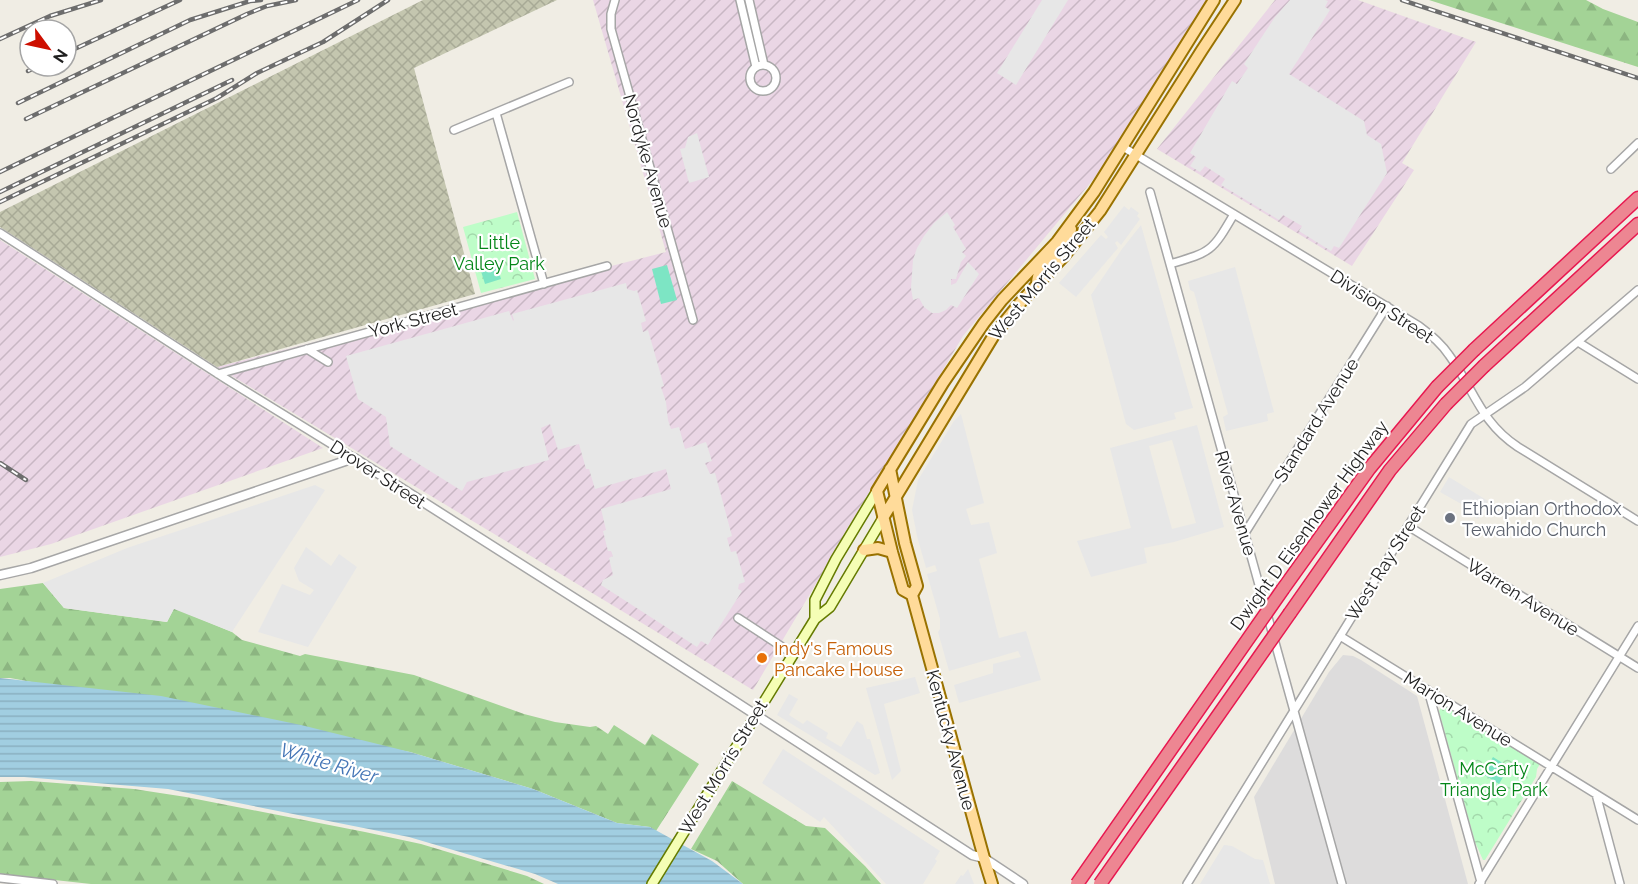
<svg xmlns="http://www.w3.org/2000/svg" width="1638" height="884" viewBox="0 0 1638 884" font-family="Raleway,sans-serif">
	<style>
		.residential { fill: #dddcdc }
		.industrial { fill: url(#industrial-furrows) }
		.construction { fill: url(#construction-cross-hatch) }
		.forest { fill: url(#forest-firs) }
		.park { fill: url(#park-crowns) }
		.pitch { fill: #7de5c4 }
		.parking { fill: #e7e7e7; fill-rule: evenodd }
		.water { fill: url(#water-rules) }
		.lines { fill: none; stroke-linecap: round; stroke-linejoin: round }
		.minor-casing { stroke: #a6a6a6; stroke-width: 10 }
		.tertiary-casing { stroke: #a6a6a6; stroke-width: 11 }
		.secondary-casing { stroke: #657b00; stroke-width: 12 }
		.primary-casing { stroke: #997200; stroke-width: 14 }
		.motorway-casing { stroke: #e81850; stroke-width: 15 }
		.minor { stroke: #fff; stroke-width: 7 }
		.tertiary { stroke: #fff; stroke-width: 8 }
		.secondary { stroke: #f5feb5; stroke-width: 9 }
		.primary { stroke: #ffdb9a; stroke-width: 10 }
		.motorway { stroke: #ed8692; stroke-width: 12 }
		.rail-casing { stroke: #6d6d6d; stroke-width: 4.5 }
		.rail { stroke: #fff; stroke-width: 2; stroke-dasharray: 7; stroke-linecap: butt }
		.motorway-bridge-casing { stroke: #e81850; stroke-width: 15; stroke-linecap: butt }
		.motorway-bridge { stroke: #ed8692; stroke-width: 12 }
		.worship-dot { fill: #6b7280; stroke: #fff; stroke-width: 2 }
		.food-dot { fill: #e8710a; stroke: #fff; stroke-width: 2 }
		.labels { text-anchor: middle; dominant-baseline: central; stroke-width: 4.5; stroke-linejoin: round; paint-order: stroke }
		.street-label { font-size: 18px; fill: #1f1f1f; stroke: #fff }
		.park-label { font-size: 18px; fill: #048618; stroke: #fff }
		.worship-label { font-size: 18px; fill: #5b616d; stroke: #fff; text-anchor: start }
		.food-label { font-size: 18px; fill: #c56008; stroke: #fff; text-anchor: start }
		.water-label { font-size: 20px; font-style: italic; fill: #4475b6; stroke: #fff }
	</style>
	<defs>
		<pattern id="industrial-furrows" width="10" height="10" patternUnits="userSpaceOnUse" patternTransform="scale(1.5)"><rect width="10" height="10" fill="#ead6e5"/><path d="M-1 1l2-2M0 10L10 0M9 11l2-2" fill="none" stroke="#c8b7c4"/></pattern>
		<pattern id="construction-cross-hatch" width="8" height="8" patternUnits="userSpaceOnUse" patternTransform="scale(1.5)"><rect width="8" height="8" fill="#c4c6af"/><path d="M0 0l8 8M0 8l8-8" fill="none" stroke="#a8aa96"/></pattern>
		<pattern id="forest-firs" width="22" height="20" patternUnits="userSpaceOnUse" patternTransform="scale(1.5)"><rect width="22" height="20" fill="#a3d396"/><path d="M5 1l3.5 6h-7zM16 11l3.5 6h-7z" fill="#8cb581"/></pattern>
		<pattern id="park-crowns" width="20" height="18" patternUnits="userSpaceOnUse" patternTransform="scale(1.5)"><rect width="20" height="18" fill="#befdc8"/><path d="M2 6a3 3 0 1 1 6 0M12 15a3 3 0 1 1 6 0" fill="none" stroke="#a3d8ab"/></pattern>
		<pattern id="water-rules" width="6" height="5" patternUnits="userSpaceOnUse" patternTransform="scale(1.5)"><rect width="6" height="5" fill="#a1cee1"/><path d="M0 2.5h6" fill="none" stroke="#8ab0c1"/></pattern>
	</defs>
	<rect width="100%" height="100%" fill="#f0ede4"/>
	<path class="residential" d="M1343 655 1353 656 1361 660 1417 696 1468 884H1275L1254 797 1329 672Z"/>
	<path class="industrial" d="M593 0H1208L1101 170 963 336 753 690 217 367 666 252Z
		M1275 0H1358L1476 42 1402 163 1414 170 1352 266 1157 149Z
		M0 240 323 448 51 544 0 557Z"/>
	<path class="construction" d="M423 0H557L414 68 475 294 217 367 0 227V212Z"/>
	<path class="forest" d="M1429 0H1586L1603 9 1638 22V67Z
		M43 583 64 608 167 622 174 608 232 632 242 640 300 656 305 654 414 675 524 714 555 722 590 727 596 726 608 734 614 725 645 745 652 734 699 764 656 831 650 827 617 823 533 789 410 752 10 678H0V589Z
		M31 781 134 789 186 797 365 832 421 844 527 876 544 884H91L0 874V782Z
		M732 781 806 826 825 828 865 866 881 884H743L717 861 691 849Z"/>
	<path class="park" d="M517 212 535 279 481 293 463 227Z
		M1445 705 1540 764 1537 769 1536 777 1485 860H1483L1475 842 1439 711 1442 706Z"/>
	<path class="pitch" d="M496 263 501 279 485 284 480 268Z
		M667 265 677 300 661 304 652 269Z
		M1493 757 1509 767 1499 784 1483 774Z"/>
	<path class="parking" d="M1042 0H1068L1016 85 997 73Z
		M1290 0H1325L1328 1 1325 7 1330 10 1289 74 1364 121 1367 135 1381 144 1387 173 1339 248 1334 246 1331 251 1299 231 1302 226 1283 215 1279 220 1221 185 1225 179 1205 166 1200 172 1190 166 1196 157 1190 153 1232 81 1237 84 1248 68 1244 64 1275 17Z
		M697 133 709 177 689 183 680 149 685 148 688 137Z
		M1124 206 1129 210 1131 207 1139 213 1137 216 1140 219 1121 245 1117 241 1115 243 1118 248 1076 297 1059 283 1101 235 1106 239 1108 237 1104 232Z
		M947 212 955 225 953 227 966 249 962 252 966 256 961 262 956 279H951V285L956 283 968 262 979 274 957 308 951 305 946 310 939 313H932L924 307 919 298 913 300 911 288 913 260 917 248 924 236 934 223Z
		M1141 225 1193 408 1174 413 1176 419 1134 430 1126 424 1091 295 1122 249Z
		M1235 267 1274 412 1267 414 1268 421 1226 431 1223 417 1228 414 1194 292 1190 290 1188 281Z
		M626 283 627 289 634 291 637 290 646 321 641 323 643 332 648 330 664 386 661 387 666 402 668 420 671 429 679 427 685 449 706 442 712 461 705 463 710 474 715 473 732 536 727 538 731 552 736 551 745 582 739 584 738 589 742 591 708 645 701 641 697 647 601 585 603 580 613 575 609 558 613 556 611 551H608L603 531 606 530 601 509 671 489 666 469 595 489 589 469H586L579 444 558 450 550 424 541 428 549 460 467 482 462 491 390 446 386 417 358 399 346 356 509 311 513 321 514 320 512 314Z
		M961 414 984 503 966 509 971 525 989 522 997 553 979 559 999 638 1026 631 1041 680 959 703 954 685 993 673V664L1021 657 1018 651 949 671 938 632 940 629V619L927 574 937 571 935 565 926 568 917 536 912 510 918 480 954 421Z
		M1197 425 1224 527 1174 542 1144 548 1147 563 1091 577 1077 541 1131 528 1110 448ZM1172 440 1196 523 1172 529 1149 446Z
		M1449 477 1488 501 1478 519 1464 510 1465 506 1440 492Z
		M315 485 325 490 232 632 174 609 167 622 64 608 43 583 127 548Z
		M306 547 331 566 339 554 357 567 308 647 258 632 282 584 310 595 314 590 299 581 294 568Z
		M915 677 920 693 884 704 901 771 892 780 866 688Z
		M789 694 798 699 789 715 803 724 807 720 828 733 826 738 841 747 857 721 863 725 867 739H870L880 773 875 775 777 715Z
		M783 749 940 851 935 859 937 861 923 884H886L824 817 820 822 762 783Z
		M1224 845 1232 846 1255 859 1263 860 1270 884H1200Z
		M968 869 974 884H955L961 875 963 876Z"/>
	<path class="water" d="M0 678 161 696 301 725 410 752 533 789 617 823 650 827 712 861 743 884H558L535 874 409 837 168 789 24 777H0Z"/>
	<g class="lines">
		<g class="minor-casing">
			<path id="minor" d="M615 0 611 14V29L693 320
				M740 0 756 67
				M749 0 764 65
				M750 78a13 13 0 1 1 26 0a13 13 0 1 1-26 0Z
				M496 113 544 284
				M454 130 569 82
				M1123 147 1419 326C1430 334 1441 343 1449 355 1474 389 1480 422 1518 447L1638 521
				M1611 169 1638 143
				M1150 192 1342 884
				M0 233 226 379 354 458
				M1170 264C1211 252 1212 252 1234 214
				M1578 342 1638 379
				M307 349 328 362
				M218 374 607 266
				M1408 526 1638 668
				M1245 533 1387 306
				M738 618 793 654
				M1340 636 1638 820
				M1428 690 1481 882
				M1596 794 1620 884
				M0 878 53 884
				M1187 884 1471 424 1525 387 1638 290
				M1479 884 1638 626"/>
		</g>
		<g class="tertiary-casing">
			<path id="tertiary" d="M0 575 31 568 354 458 634 636 972 855 984 858 1023 884"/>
		</g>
		<g class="secondary-casing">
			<path id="secondary" d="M815 619V600L836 559 877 491
				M652 884 815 619 830 607 883 518"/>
		</g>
		<g class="primary-casing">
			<path id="primary" d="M1037 285C1036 262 1065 253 1071 229
				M890 469 905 543 917 586 912 595 984 858 992 884
				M883 518 994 335 1020 303 1064 256 1100 211 1202 50 1235 0
				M864 550 878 548 892 552
				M912 595 903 590 892 552 877 491 943 383 984 323 1002 300 1057 242 1094 192 1214 0"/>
		</g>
		<g class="motorway-casing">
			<path id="motorway" d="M1474 350 1638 198
				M1484 366 1638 224
				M1283 589 1369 469 1437 387
				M1290 613 1390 470 1446 404"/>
		</g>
		<use href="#minor" class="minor"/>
		<use href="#tertiary" class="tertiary"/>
		<use href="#secondary" class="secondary"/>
		<use href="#primary" class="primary"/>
		<use href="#motorway" class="motorway"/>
		<g class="rail-casing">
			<path id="rail" d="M1402 0 1638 78
				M0 39 50 16 101 0
				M66 53 180 0
				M28 71 39 66
				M18 103 190 20 250 1 261 0
				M26 119 247 14 267 6 296 0
				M0 172 358 0
				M0 192 232 80
				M0 202 217 98 257 73 323 42 388 0
				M0 463 26 480"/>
		</g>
		<use href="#rail" class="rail"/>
		<g class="motorway-bridge-casing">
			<path id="motorway-bridge" d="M1437 387 1474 350
				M1446 404 1484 366
				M1077 884 1283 589
				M1100 884 1290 613"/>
		</g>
		<use href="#motorway-bridge" class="motorway-bridge"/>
	</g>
	<circle class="worship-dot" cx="1450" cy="518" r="6"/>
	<circle class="food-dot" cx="762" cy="658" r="6"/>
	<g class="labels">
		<g class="street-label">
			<text transform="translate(648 161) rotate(74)">Nordyke Avenue</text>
			<text transform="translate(1042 279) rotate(-50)">West Morris Street</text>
			<text transform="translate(1382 306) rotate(33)">Division Street</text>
			<text transform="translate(413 320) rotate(-15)">York Street</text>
			<text transform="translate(1316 420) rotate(-58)">Standard Avenue</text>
			<text transform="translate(378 474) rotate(33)">Drover Street</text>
			<text transform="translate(1236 503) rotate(74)">River Avenue</text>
			<text transform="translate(1309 525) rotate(-54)">Dwight D Eisenhower Highway</text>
			<text transform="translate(1385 563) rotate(-58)">West Ray Street</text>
			<text transform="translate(1523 597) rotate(32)">Warren Avenue</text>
			<text transform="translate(1458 709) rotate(32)">Marion Avenue</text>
			<text transform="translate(951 740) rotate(75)">Kentucky Avenue</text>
			<text transform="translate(723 767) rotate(-59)">West Morris Street</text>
		</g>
		<g class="park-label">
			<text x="499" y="242">Little<tspan x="499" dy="21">Valley Park</tspan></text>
			<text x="1494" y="768">McCarty<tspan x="1494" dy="21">Triangle Park</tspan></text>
		</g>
		<g class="worship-label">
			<text x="1462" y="508">Ethiopian Orthodox<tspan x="1462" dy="21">Tewahido Church</tspan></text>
		</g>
		<g class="food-label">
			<text x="774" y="648">Indy's Famous<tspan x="774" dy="21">Pancake House</tspan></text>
		</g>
		<g class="water-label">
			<text transform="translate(329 763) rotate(16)">White River</text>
		</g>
	</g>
	<g transform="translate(48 48) rotate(123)"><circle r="28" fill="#ffffff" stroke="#a5a5a5" stroke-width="1.5"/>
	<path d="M0-4.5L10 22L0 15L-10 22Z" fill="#cd0f00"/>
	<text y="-9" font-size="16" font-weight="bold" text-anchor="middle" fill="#1f1f1f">N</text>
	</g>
</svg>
